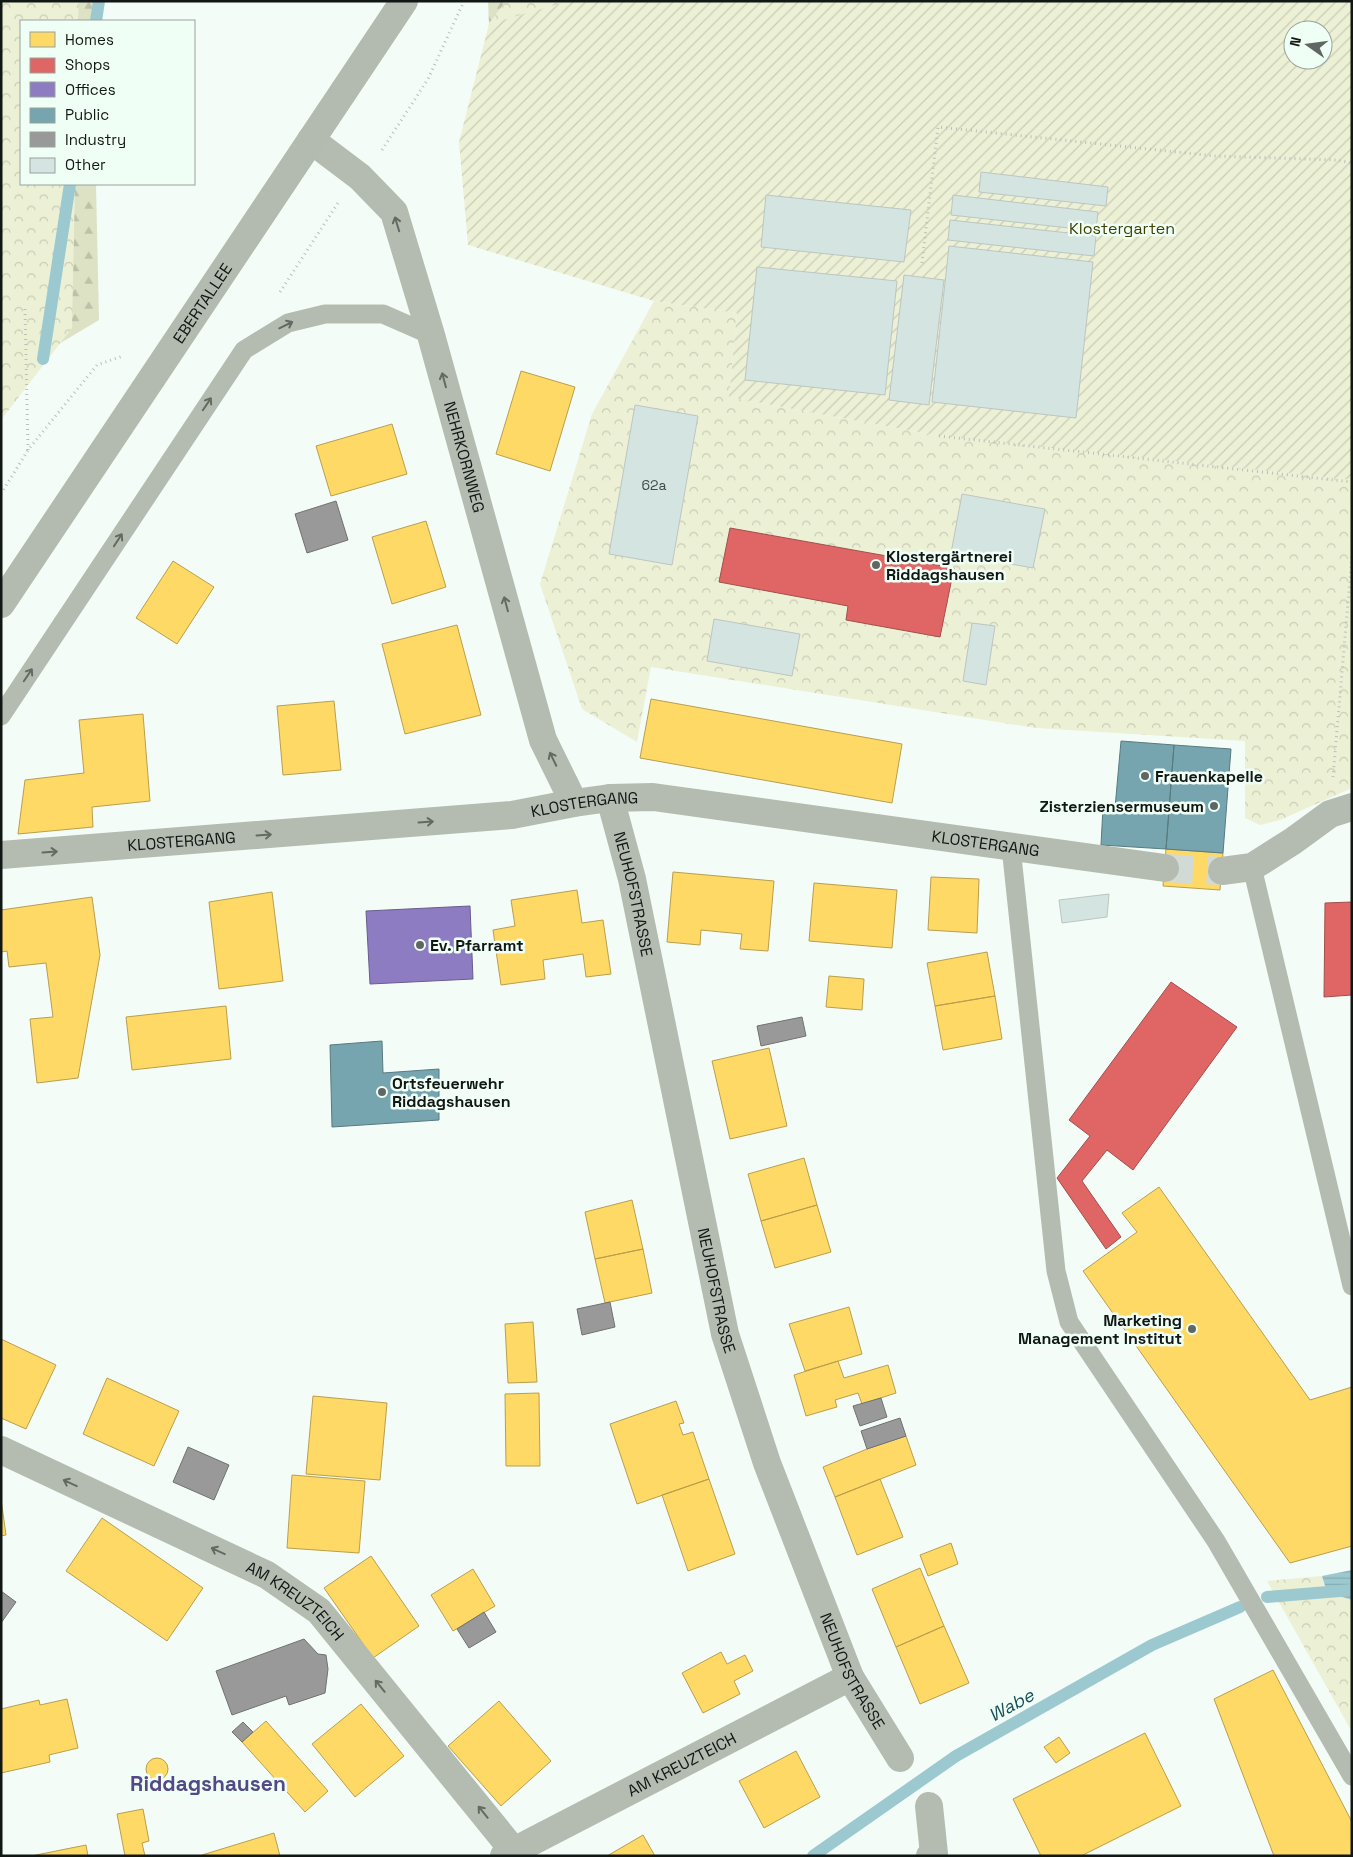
<svg xmlns="http://www.w3.org/2000/svg" width="1353" height="1857" viewBox="0 0 1353 1857" font-family="'Space Grotesk',sans-serif">
	<style>
		.forest { fill: url(#forest-firs) }
		.park { fill: url(#park-crowns) }
		.garden { fill: url(#garden-furrows); fill-rule: evenodd }
		.water { fill: url(#water-rules) }
		.homes { fill: #ffd966; stroke: #b89f4d }
		.shops { fill: #e06666; stroke: #a24e4d }
		.offices { fill: #8e7cc3; stroke: #685e8e }
		.public { fill: #76a5af; stroke: #587a80 }
		.industry { fill: #999; stroke: #707271 }
		.lines { fill: none; stroke-linecap: round; stroke-linejoin: round }
		.stream { stroke: #9cc9d0; stroke-width: 12 }
		.building { fill: #d4e4e0; stroke: #bdc5c2 }
		.street-tunnel { stroke: #d2dad5; stroke-width: 28; stroke-dasharray: 28 14; stroke-linecap: butt }
		.path { stroke: #b9c0b9; stroke-width: 3; stroke-dasharray: 1 4; stroke-linecap: butt }
		.lane { stroke: #b4bcb1; stroke-width: 19 }
		.street { stroke: #b4bcb1; stroke-width: 28 }
		.secondary { stroke: #b3bbb0; stroke-width: 28 }
		.oneway { stroke: #626a62 }
		.poi-dot { fill: #606763; stroke: #f0fff6; stroke-width: 2 }
		.labels { text-anchor: middle; dominant-baseline: central; stroke-width: 5; stroke-linejoin: round; paint-order: stroke }
		.number-label { font-size: 14px; fill: #424a47 }
		.park-label { font-size: 16px; fill: #3f3f03; stroke: #f0fff6 }
		.street-label { font-size: 16px; fill: #111714; stroke: #f0fff6 }
		.poi-label { font-size: 16px; font-weight: bold; fill: #111714; stroke: #f0fff6; text-anchor: start }
		.water-label { font-size: 18px; font-style: italic; fill: #194e58; stroke: #f0fff6 }
		.district-label { font-size: 21px; font-weight: bold; fill: #534987; stroke: #f0fff6 }
	</style>
	<defs>
		<pattern id="forest-firs" width="22" height="20" patternUnits="userSpaceOnUse" patternTransform="scale(1.25)"><rect width="22" height="20" fill="#dde2c5"/><path d="M5 1l3.5 6h-7zM16 11l3.5 6h-7z" fill="#bdc1a8"/></pattern>
		<pattern id="park-crowns" width="20" height="18" patternUnits="userSpaceOnUse" patternTransform="scale(1.25)"><rect width="20" height="18" fill="#ecf0d5"/><path d="M2 6a3 3 0 1 1 6 0M12 15a3 3 0 1 1 6 0" fill="none" stroke="#c9cdb6"/></pattern>
		<pattern id="garden-furrows" width="10" height="10" patternUnits="userSpaceOnUse" patternTransform="scale(1.25)"><rect width="10" height="10" fill="#ecf0d5"/><path d="M-1 1l2-2M0 10L10 0M9 11l2-2" fill="none" stroke="#c9cdb6"/></pattern>
		<pattern id="water-rules" width="6" height="5" patternUnits="userSpaceOnUse" patternTransform="scale(1.25)"><rect width="6" height="5" fill="#9cc9d0"/><path d="M0 2.5h6" fill="none" stroke="#85acb2"/></pattern>
	</defs>
	<rect width="100%" height="100%" fill="#f4fcf7"/>
	<path class="forest" d="M1 1H93L94 21H21V184H96L99 320 2 378Z
		M488 1H506L489 24Z"/>
	<path class="park" d="M1 1H79L78 21H21V184H75L72 328 1 420Z
		M506 1H585L489 24Z
		M654 301 737 313 729 397 939 436 1352 480V788L1280 820 1260 825 1245 818V741L1036 728 651 667 637 742 582 709 540 584 592 414Z
		M1352 1570V1732L1267 1581 1322 1576Z"/>
	<path class="garden" d="M569 1H1352V480L939 436 729 397 737 313 654 301 468 245 459 142 489 24ZM1293 30H1323V60H1293Z"/>
	<path class="water" d="M1352 1570V1600L1327 1592 1322 1576Z"/>
	<path class="homes" d="M521 371 575 387 550 471 496 454Z
		M392 424 407 474 331 496 316 446Z
		M426 521 446 587 392 604 372 537Z
		M173 561 214 587 177 644 136 618Z
		M457 625 481 715 405 734 382 644Z
		M651 699 902 744 892 803 640 758Z
		M334 701 341 770 283 775 277 706Z
		M143 714 150 801 92 807 93 827 18 834 25 780 84 773 79 720Z
		M1166 849 1223 853 1220 890 1163 886Z
		M673 872 774 881 768 951 740 949 742 934 701 930 700 945 667 942Z
		M931 877 979 879 977 933 928 930Z
		M814 883 897 890 892 948 809 941Z
		M577 890 582 923 603 920 611 974 586 977 583 954 543 960 545 979 501 985 493 930 515 926 511 900Z
		M272 892 283 981 219 989 209 902Z
		M92 897 100 955 78 1078 37 1083 30 1019 53 1017 46 963 9 967 7 951 1 952V910Z
		M987 952 995 996 935 1006 927 963Z
		M829 976 864 979 862 1010 826 1007Z
		M995 996 1002 1039 943 1050 935 1006Z
		M226 1006 231 1059 132 1070 126 1017Z
		M769 1048 787 1126 730 1139 712 1061Z
		M804 1158 817 1205 761 1221 748 1174Z
		M1159 1187 1310 1400 1352 1387V1546L1290 1563 1083 1271 1137 1232 1122 1213Z
		M632 1200 643 1249 595 1259 585 1212Z
		M817 1205 831 1252 775 1268 761 1221Z
		M643 1249 652 1293 605 1303 595 1259Z
		M849 1307 862 1354 805 1371 789 1324Z
		M533 1322 537 1382 508 1383 505 1324Z
		M1 1339 56 1365 26 1429 1 1418Z
		M838 1361 844 1378 888 1365 896 1393 862 1404 858 1393 835 1400 837 1407 806 1416 794 1375Z
		M107 1378 179 1411 154 1466 83 1434Z
		M539 1393 540 1466H506L505 1394Z
		M313 1396 387 1403 380 1480 306 1474Z
		M676 1401 684 1423 679 1424 683 1435 693 1432 709 1479 637 1504 610 1424Z
		M906 1436 916 1465 835 1497 823 1467 867 1449Z
		M292 1475 365 1481 359 1553 287 1548Z
		M709 1479 735 1554 688 1571 662 1495Z
		M880 1479 903 1537 857 1555 835 1497Z
		M1 1499 6 1535 1 1536Z
		M102 1518 203 1588 167 1641 66 1571Z
		M951 1543 958 1564 928 1576 920 1555Z
		M371 1556 419 1626 373 1658 324 1588Z
		M920 1568 944 1626 896 1647 872 1589Z
		M473 1569 495 1606 453 1631 431 1595Z
		M944 1626 969 1683 920 1704 896 1647Z
		M721 1652 727 1664 745 1655 753 1671 734 1681 740 1694 703 1713 682 1673Z
		M1273 1670 1352 1822V1856H1274L1214 1699Z
		M67 1699 78 1748 49 1755 50 1762 1 1773V1709L39 1700 40 1705Z
		M499 1701 551 1761 501 1806 448 1746Z
		M361 1704 404 1756 355 1797 312 1744Z
		M266 1721 328 1791 305 1812 242 1742Z
		M1145 1733 1181 1806 1081 1856H1041L1013 1799Z
		M1059 1737 1070 1753 1056 1763 1044 1747Z
		M796 1751 820 1797 764 1828 739 1781Z
		M146 1769a11 11 0 1 1 22 0a11 11 0 1 1-22 0Z
		M143 1809 149 1841 142 1843 145 1856H125L117 1814Z
		M274 1833 280 1856H202V1855Z
		M643 1835 655 1856H607Z
		M86 1845 88 1856H31Z"/>
	<path class="shops" d="M730 528 954 568 940 637 846 620 848 606 719 582Z
		M1352 902V995L1324 997 1325 903Z
		M1171 982 1237 1027 1133 1170 1107 1150 1082 1181 1121 1237 1106 1249 1057 1178 1090 1136 1069 1120Z"/>
	<path class="offices" d="M470 906 473 979 370 984 366 911Z"/>
	<path class="public" d="M1121 741 1174 745 1166 849 1101 845 1103 807 1115 808Z
		M1174 745 1231 749 1223 853 1166 849Z
		M382 1041 383 1073 439 1069V1120L332 1127 330 1045Z"/>
	<path class="industry" d="M336 501 348 540 307 553 295 514Z
		M802 1017 806 1036 761 1046 757 1026Z
		M610 1302 615 1327 582 1335 577 1309Z
		M881 1398 887 1417 860 1426 853 1406Z
		M900 1418 906 1436 867 1449 861 1431Z
		M188 1447 229 1465 214 1500 173 1482Z
		M1 1591 16 1602 1 1623Z
		M484 1612 496 1632 469 1648 457 1629Z
		M304 1639 318 1654 326 1655 328 1669 325 1693 289 1705 286 1696 232 1715 216 1671Z
		M243 1722 253 1732 242 1742 232 1732Z"/>
	<g class="lines">
		<path class="stream" d="M96 21 99 1
			M43 359 70 184
			M1267 1597 1352 1590
			M813 1856 956 1756 1152 1645 1240 1607"/>
	</g>
	<path class="building" d="M981 172 1108 187 1106 206 979 192Z
		M766 195 911 210 904 262 761 247Z
		M953 195 1098 212 1096 231 951 215Z
		M950 220 1096 236 1094 256 948 240Z
		M949 246 1093 262 1076 418 932 402Z
		M757 267 897 281 885 395 745 380Z
		M904 275 944 280 929 405 889 400Z
		M635 405 698 416 672 565 609 554Z
		M962 494 1045 509 1033 568 951 553Z
		M714 619 800 634 792 676 707 661Z
		M972 623 995 626 986 685 963 681Z
		M1109 894 1107 917 1062 923 1059 900Z"/>
	<g class="lines">
		<path class="street-tunnel" d="M1165 868 1222 871"/>
		<path class="path" d="M382 150 428 79 464 1
			M922 263 938 127 1215 156 1337 160 1352 163
			M280 292 338 203
			M25 309 28 450
			M939 436 1352 482
			M1 494 28 450 97 365 123 356
			M1333 777 1352 556"/>
		<path class="lane" d="M1 716 244 350 288 323 325 314H383L431 335
			M1011 847 1056 1271 1069 1322 1216 1541 1352 1776
			M1252 867 1352 1286"/>
		<g class="street">
			<path id="s1" d="M311 140 360 177 394 212 431 335 543 740 574 803"/>
			<path id="s2" d="M610 798 632 879 725 1334 767 1463 850 1677 900 1758"/>
			<path id="s3" d="M1 855 512 815 574 803 610 798 653 797 1165 868"/>
			<path d="M1222 871 1252 867 1293 841 1330 814 1352 807"/>
			<path id="s4" d="M1 1450 267 1575 319 1611 513 1850"/>
			<path d="M929 1806 934 1854 930 1856"/>
			<path id="s5" d="M504 1856 850 1677"/>
		</g>
		<path class="secondary" id="s6" d="M1 604 404 1"/>
	</g>
	<defs><path id="oneway-shaft" d="M-6 0H5M1.5-3L5.5 0L1.5 3" fill="none" stroke-width="1.6" stroke-linecap="round" stroke-linejoin="round" transform="scale(1.25)"/></defs>
	<g class="oneway">
		<use href="#oneway-shaft" transform="translate(397 224) rotate(-107)"/>
		<use href="#oneway-shaft" transform="translate(286 325) rotate(-26)"/>
		<use href="#oneway-shaft" transform="translate(444 380) rotate(-105)"/>
		<use href="#oneway-shaft" transform="translate(207 404) rotate(-56)"/>
		<use href="#oneway-shaft" transform="translate(118 540) rotate(-57)"/>
		<use href="#oneway-shaft" transform="translate(506 604) rotate(-105)"/>
		<use href="#oneway-shaft" transform="translate(28 675) rotate(-56)"/>
		<use href="#oneway-shaft" transform="translate(553 759) rotate(-116)"/>
		<use href="#oneway-shaft" transform="translate(426 822) rotate(-4)"/>
		<use href="#oneway-shaft" transform="translate(264 835) rotate(-4)"/>
		<use href="#oneway-shaft" transform="translate(50 852) rotate(-4)"/>
		<use href="#oneway-shaft" transform="translate(70 1483) rotate(-155)"/>
		<use href="#oneway-shaft" transform="translate(218 1551) rotate(-155)"/>
		<use href="#oneway-shaft" transform="translate(380 1686) rotate(-129)"/>
		<use href="#oneway-shaft" transform="translate(483 1812) rotate(-129)"/>
	</g>
	<g class="poi-dot">
		<circle cx="876" cy="565" r="5"/>
		<circle cx="1145" cy="776" r="5"/>
		<circle cx="1214" cy="806" r="5"/>
		<circle cx="420" cy="945" r="5"/>
		<circle cx="382" cy="1092" r="5"/>
		<circle cx="1192" cy="1329" r="5"/>
	</g>
	<g class="labels">
		<g class="number-label">
			<text x="654" y="485">62a</text>
		</g>
		<g class="park-label">
			<text x="1122" y="228">Klostergarten</text>
		</g>
		<g class="street-label">
			<text stroke="none"><textPath href="#s6" startOffset="362">EBERTALLEE</textPath></text>
			<text stroke="none"><textPath href="#s1" startOffset="365">NEHRKORNWEG</textPath></text>
			<text stroke="none"><textPath href="#s3" startOffset="586">KLOSTERGANG</textPath></text>
			<text stroke="none"><textPath href="#s3" startOffset="181">KLOSTERGANG</textPath></text>
			<text stroke="none"><textPath href="#s3" startOffset="991">KLOSTERGANG</textPath></text>
			<text stroke="none"><textPath href="#s2" startOffset="99">NEUHOFSTRASSE</textPath></text>
			<text stroke="none"><textPath href="#s2" startOffset="504">NEUHOFSTRASSE</textPath></text>
			<text stroke="none"><textPath href="#s4" startOffset="332">AM KREUZTEICH</textPath></text>
			<text stroke="none"><textPath href="#s2" startOffset="909">NEUHOFSTRASSE</textPath></text>
			<text stroke="none"><textPath href="#s5" startOffset="200">AM KREUZTEICH</textPath></text>
		</g>
		<g class="poi-label">
			<text x="886" y="556">Klostergärtnerei<tspan x="886" dy="18">Riddagshausen</tspan></text>
			<text x="1155" y="776">Frauenkapelle</text>
			<text x="1204" y="806" text-anchor="end">Zisterziensermuseum</text>
			<text x="430" y="945">Ev. Pfarramt</text>
			<text x="392" y="1083">Ortsfeuerwehr<tspan x="392" dy="18">Riddagshausen</tspan></text>
			<text x="1182" y="1320" text-anchor="end">Marketing<tspan x="1182" dy="18">Management Institut</tspan></text>
		</g>
		<g class="water-label">
			<text transform="translate(1011 1705) rotate(-29)">Wabe</text>
		</g>
		<g class="district-label">
			<text x="208" y="1783">Riddagshausen</text>
		</g>
	</g>
	<rect width="1353" height="1857" fill="none" stroke="#111714" stroke-width="5"/>
	<rect x="20" y="20" width="175" height="165" fill="#f0fff6" stroke="#97a29c"/>
	<rect x="30" y="32" width="25" height="15" fill="#ffd966" stroke="#97a29c"/>
	<text x="65" y="45" font-size="15" fill="#111714">Homes</text>
	<rect x="30" y="58" width="25" height="15" fill="#e06666" stroke="#97a29c"/>
	<text x="65" y="70" font-size="15" fill="#111714">Shops</text>
	<rect x="30" y="82" width="25" height="15" fill="#8e7cc3" stroke="#97a29c"/>
	<text x="65" y="95" font-size="15" fill="#111714">Offices</text>
	<rect x="30" y="108" width="25" height="15" fill="#76a5af" stroke="#97a29c"/>
	<text x="65" y="120" font-size="15" fill="#111714">Public</text>
	<rect x="30" y="132" width="25" height="15" fill="#999999" stroke="#97a29c"/>
	<text x="65" y="145" font-size="15" fill="#111714">Industry</text>
	<rect x="30" y="158" width="25" height="15" fill="#d4e4e0" stroke="#97a29c"/>
	<text x="65" y="170" font-size="15" fill="#111714">Other</text>
	<g transform="translate(1308 45) rotate(284)"><circle r="24" fill="#f0fff6" stroke="#97a29c"/>
	<path d="M0-4L9 19L0 12L-9 19Z" fill="#606763"/>
	<text y="-8" font-size="14" font-weight="bold" text-anchor="middle" fill="#111714">N</text>
	</g>
</svg>
